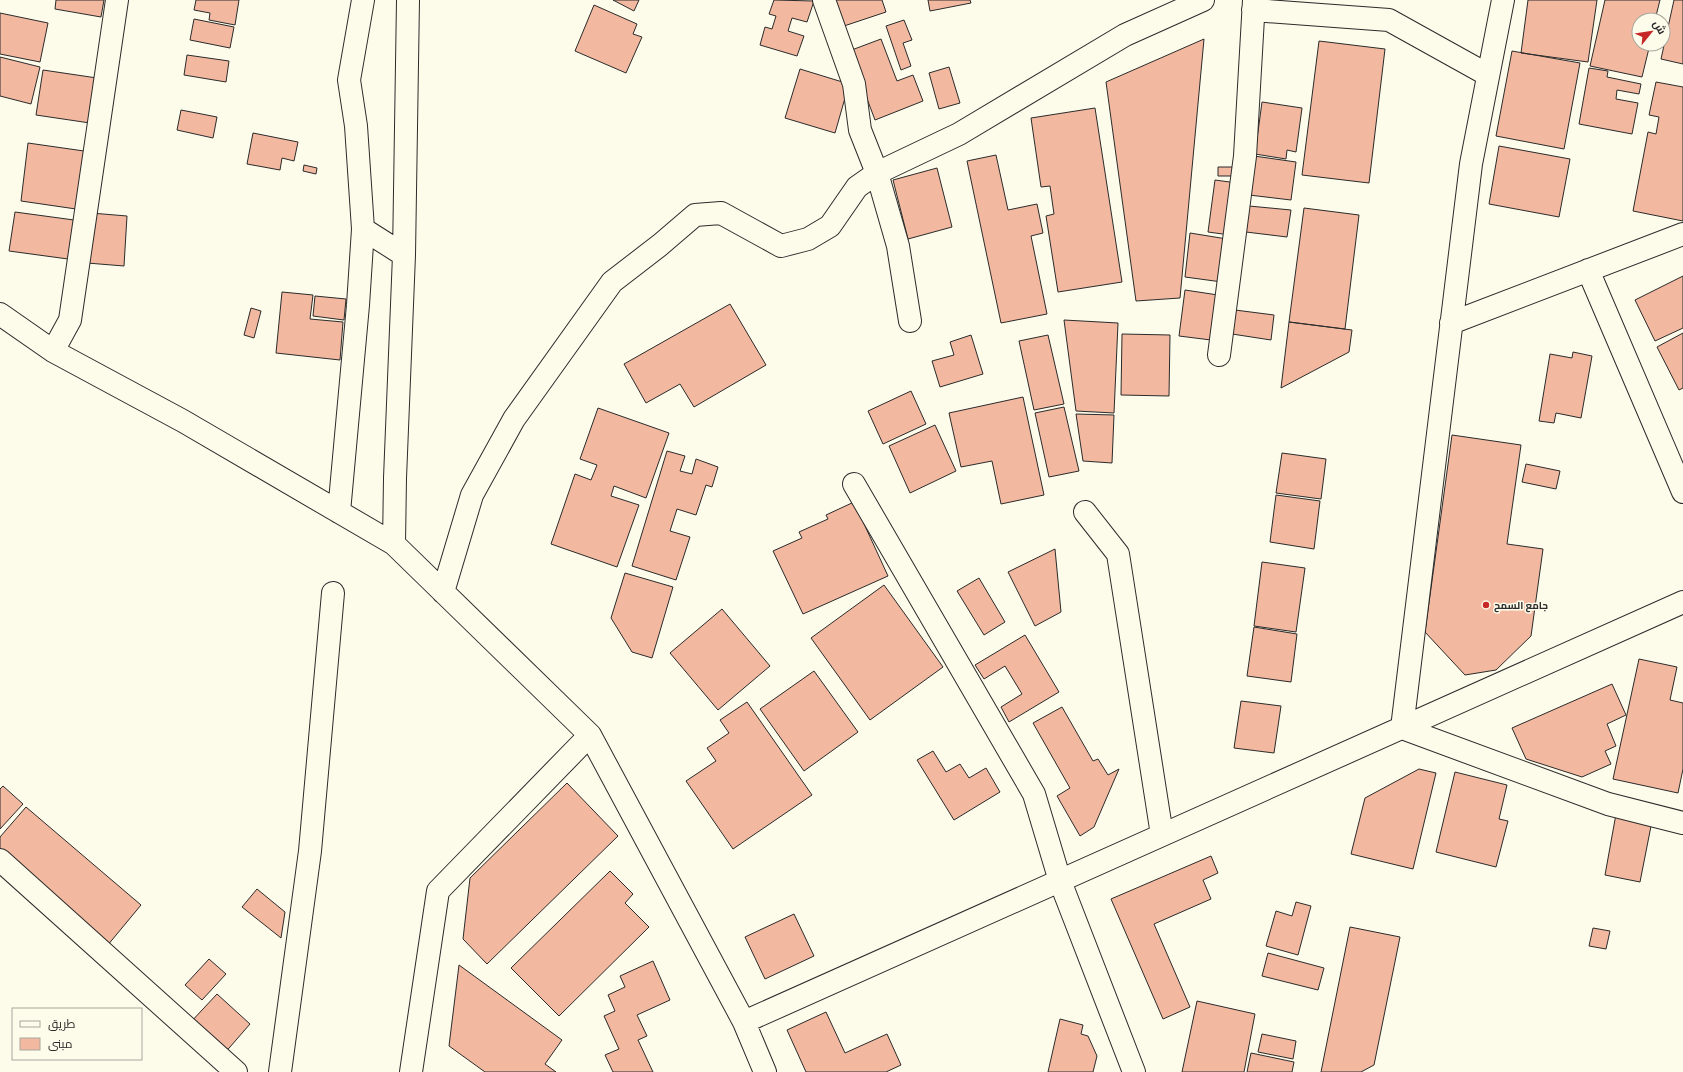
<svg xmlns="http://www.w3.org/2000/svg" width="1683" height="1072" viewBox="0 0 1683 1072" font-family="'Archivo Narrow',Cairo,sans-serif">
	<style>
		.building { fill: #f2b8a0; stroke: #2b2b2b }
		.lines { fill: none; stroke-linecap: round; stroke-linejoin: round }
		.minor-casing { stroke: #2b2b2b; stroke-width: 24 }
		.minor { stroke: #fdfbea; stroke-width: 22 }
		.poi-dot { fill: #c62828; stroke: #fdfbea; stroke-width: 1.5 }
		.labels { text-anchor: middle; dominant-baseline: central; stroke-width: 3; stroke-linejoin: round; paint-order: stroke }
		.poi-label { font-size: 10px; font-weight: bold; fill: #2b2b2b; stroke: #fdfbea; text-anchor: start }
	</style>
	<rect width="100%" height="100%" fill="#fdfbea"/>
	<path class="building" d="M56 0H104L101 17 55 9Z
		M196 0H239L235 25 209 20 210 13 194 10Z
		M613 0H639L634 11Z
		M774 0 814 1 807 22 792 18 788 31 804 36 797 56 760 45 765 27 772 29 776 16 769 14Z
		M831 0H882L886 12 841 27Z
		M928 0H970L971 3 930 11Z
		M1528 0H1597L1588 62 1521 53Z
		M1605 0H1660L1655 20H1639V44H1650L1642 77 1590 66Z
		M1674 0H1683V64L1661 59Z
		M594 5 637 24 633 34 642 37 626 73 575 51Z
		M0 13 48 23 40 62 0 54Z
		M194 19 234 27 230 48 190 40Z
		M904 20 912 40 903 43 911 66 901 70 886 26Z
		M881 39 897 81 913 75 923 101 875 120 849 51Z
		M1204 39 1180 298 1136 301 1106 82Z
		M1319 41 1385 49 1369 183 1302 175Z
		M1512 51 1580 63 1564 149 1496 136Z
		M187 55 229 61 226 82 184 75Z
		M0 57 40 67 31 104 0 96Z
		M949 67 960 103 939 109 929 73Z
		M1589 68 1608 71 1607 77 1641 84 1639 94 1617 90 1616 99 1638 103 1632 134 1579 124Z
		M800 69 849 84 835 133 785 118Z
		M43 70 97 78 90 123 36 115Z
		M1656 82 1683 87V221L1633 211 1648 132 1656 134 1659 117 1649 115Z
		M1262 102 1302 108 1296 152 1287 150 1286 159 1255 154Z
		M1095 108 1122 282 1058 292 1046 216 1054 214 1050 186 1041 187 1031 118Z
		M181 110 217 117 213 138 177 130Z
		M253 133 298 142 294 161 282 158 280 170 247 164Z
		M28 143 84 151 76 209 21 201Z
		M1499 146 1570 159 1559 217 1489 204Z
		M996 155 1008 210 1037 204 1043 233 1031 236 1047 314 1001 323 967 161Z
		M1254 156 1296 162 1291 200 1249 195Z
		M304 165 317 168 316 174 303 171Z
		M1218 167H1234V176H1218Z
		M937 168 952 227 908 239 893 180Z
		M1215 180 1237 183 1230 235 1208 232Z
		M1249 206 1291 210 1287 237 1246 232Z
		M1304 208 1359 215 1345 329 1289 322Z
		M15 212 74 220 68 259 9 251Z
		M91 213 127 216 124 266 87 263Z
		M1190 233 1227 239 1222 282 1185 277Z
		M1683 276V328L1655 341 1635 300Z
		M1185 290 1218 295 1211 340 1179 336Z
		M282 292 313 295 310 319 343 322 340 360 276 353Z
		M315 296 346 299 344 320 313 316Z
		M730 304 766 365 694 407 680 384 646 403 624 364Z
		M251 308 261 311 254 338 244 335Z
		M1235 310 1274 315 1271 340 1232 334Z
		M1064 320 1118 323 1114 413 1076 411Z
		M1289 322 1352 330 1349 352 1281 388Z
		M1683 333V388L1679 390 1657 347Z
		M1122 334 1170 335 1169 396 1121 395Z
		M971 335 983 374 940 387 932 361 954 355 950 342Z
		M1048 335 1064 404 1034 410 1019 341Z
		M1573 352 1592 356 1581 418 1556 413 1554 423 1539 421 1550 354 1572 358Z
		M911 391 926 424 883 444 868 411Z
		M1023 397 1044 495 1001 504 992 461 961 467 949 413Z
		M1064 407 1079 471 1049 477 1035 413Z
		M598 408 669 433 646 498 614 486 611 496 639 505 617 567 551 544 575 474 591 480 597 465 580 459Z
		M1076 414 1114 415 1112 463 1083 461Z
		M935 425 956 471 910 493 889 446Z
		M1452 435 1521 445 1507 544 1543 549 1531 636 1496 670 1465 675 1425 632Z
		M667 451 685 456 680 471 692 474 696 459 718 467 712 487 706 485 696 515 677 509 670 531 690 537 676 580 632 566Z
		M1282 453 1326 459 1321 499 1276 493Z
		M1526 464 1560 471 1556 489 1522 482Z
		M1276 495 1320 501 1314 549 1270 542Z
		M854 502 888 576 803 614 773 551 802 538 799 532 828 519 826 515Z
		M1055 549 1061 612 1035 626 1008 572Z
		M1262 562 1305 568 1296 632 1254 626Z
		M625 573 673 587 652 658 632 652 611 618Z
		M979 578 1005 622 984 635 957 591Z
		M884 585 943 667 870 720 811 638Z
		M722 609 770 666 718 710 670 653Z
		M1254 627 1297 634 1291 682 1247 676Z
		M1025 635 1059 692 1009 722 1001 707 1022 694 1005 666 984 679 975 665Z
		M1639 659 1677 667 1670 700 1683 703V769L1678 793 1613 779Z
		M814 671 858 732 804 771 760 709Z
		M1612 684 1626 715 1607 724 1616 746 1605 751 1611 764 1582 777 1526 759 1512 728Z
		M1241 701 1281 706 1274 753 1234 748Z
		M747 702 812 795 733 849 686 781 716 761 707 748 729 733 720 720Z
		M1062 707 1093 761 1098 759 1108 775 1119 769 1094 827 1080 836 1057 796 1070 788 1033 723Z
		M933 751 946 772 960 764 969 778 986 768 1000 792 954 820 917 760Z
		M1419 769 1436 773 1413 869 1351 854 1365 798Z
		M1455 772 1507 785 1499 819 1508 821 1496 867 1436 852Z
		M567 783 618 836 487 964 463 939 470 878Z
		M3 786 23 804 0 829V789Z
		M26 807 141 905 107 946 0 855V837Z
		M1616 814 1652 821 1640 882 1605 875Z
		M1211 856 1218 873 1203 880 1211 899 1154 924 1190 1007 1163 1019 1111 899Z
		M610 871 633 894 625 903 649 927 559 1016 511 968Z
		M257 889 285 912 281 938 242 907Z
		M1296 902 1311 906 1298 955 1266 946 1276 911 1292 916Z
		M794 914 814 956 765 979 745 937Z
		M1350 927 1400 937 1374 1065 1361 1072H1321Z
		M1593 928 1610 931 1606 949 1589 946Z
		M1268 953 1324 968 1318 990 1262 976Z
		M209 959 226 974 202 1000 185 985Z
		M653 961 670 1000 637 1015 647 1036 638 1040 653 1072H613L605 1055 619 1049 604 1016 615 1011 608 995 625 987 620 976Z
		M459 965 562 1040 545 1064 556 1072H485L449 1046Z
		M217 994 250 1024 223 1055 189 1024Z
		M1197 1001 1255 1014 1244 1072H1182Z
		M826 1012 845 1053 887 1034 901 1065 886 1072H806L787 1030Z
		M1060 1019 1083 1025 1081 1034 1088 1036 1097 1056 1093 1072H1048Z
		M1262 1034 1296 1041 1293 1059 1258 1052Z
		M1251 1053 1294 1062 1292 1072H1247Z"/>
	<g class="lines">
		<g class="minor-casing">
			<path id="minor" d="M824 0 854 84 860 130 877 173 898 246 910 321
				M1503 0 1471 164 1402 728 1608 804 1683 823
				M1253 10 1389 20 1488 75
				M363 229 404 255
				M1588 270 1683 492
				M0 314 53 351 183 421 394 544 590 735 744 1022 765 1072
				M1451 323 1683 234
				M53 351 70 320 117 0
				M1219 355 1245 156 1254 0
				M854 484 1034 794 1060 881 1134 1072
				M339 512 358 305 363 229 356 126 349 80 363 0
				M1085 512 1118 554 1162 835
				M394 544 395 478 404 255 408 0
				M443 592 472 495 514 419 612 282 660 245 695 215 721 213 781 246 808 239 830 226 857 187 877 173 959 134 1125 35 1203 0
				M0 860 236 1072
				M744 1022 1683 602
				M280 1072 310 851 333 593
				M411 1072 438 891 590 735"/>
		</g>
		<use href="#minor" class="minor"/>
	</g>
	<circle class="poi-dot" cx="1486" cy="605" r="4"/>
	<g class="labels">
		<g class="poi-label">
			<text x="1494" y="605">جامع السمح</text>
		</g>
	</g>
	<rect x="12" y="1008" width="130" height="52" fill="#fdfbea" stroke="#a9a89e"/>
	<rect x="20" y="1021" width="20" height="6" fill="#fdfbea" stroke="#a9a89e"/>
	<text x="48" y="1028" font-size="12" fill="#2b2b2b">طريق</text>
	<rect x="20" y="1038" width="20" height="12" fill="#f2b8a0" stroke="#a9a89e"/>
	<text x="48" y="1048" font-size="12" fill="#2b2b2b">مبنى</text>
	<g transform="translate(1651 32) rotate(60)"><circle r="19" fill="#fdfbea" stroke="#a9a89e"/>
	<path d="M0-3L7 15L0 10L-7 15Z" fill="#c62828"/>
	<text y="-6" font-size="11" font-weight="bold" text-anchor="middle" fill="#2b2b2b">ش</text>
	</g>
</svg>
